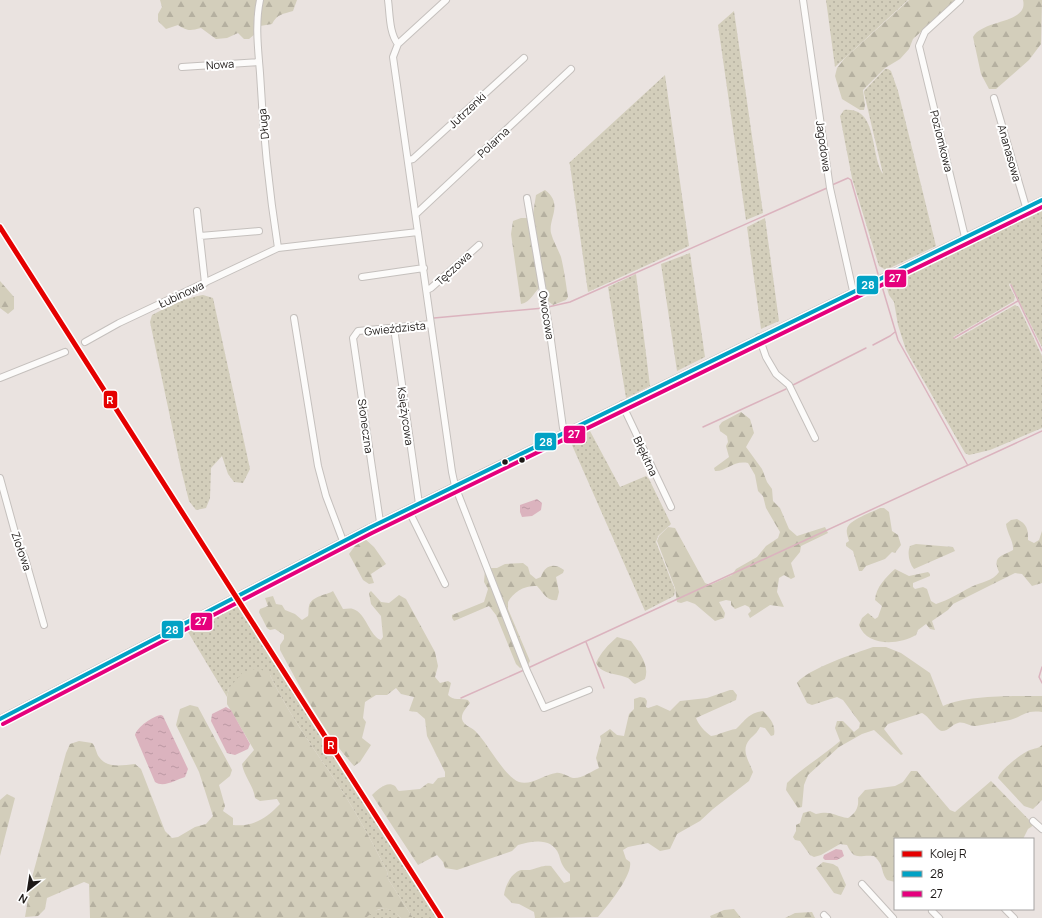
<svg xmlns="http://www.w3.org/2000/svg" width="1042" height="918" viewBox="0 0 1042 918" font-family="Manrope,sans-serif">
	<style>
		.grass { fill: url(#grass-dots) }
		.forest { fill: url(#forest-firs) }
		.water { fill: url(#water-ripples) }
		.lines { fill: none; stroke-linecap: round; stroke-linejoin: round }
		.stream { stroke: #dbb3be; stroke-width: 1.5 }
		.minor-casing { stroke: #c5c0bd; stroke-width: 8 }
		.minor { stroke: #fcfbfa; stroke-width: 6 }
		.bus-1-casing { stroke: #fff; stroke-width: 7 }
		.bus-2-casing { stroke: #fff; stroke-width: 7 }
		.bus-1 { stroke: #01a2c5; stroke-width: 4 }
		.bus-2 { stroke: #e5007d; stroke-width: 4 }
		.rail-1-casing { stroke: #fff; stroke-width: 8 }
		.rail-1 { stroke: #e50000; stroke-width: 5 }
		.bus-dot { fill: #1d1917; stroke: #fff; stroke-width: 1.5 }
		.labels { text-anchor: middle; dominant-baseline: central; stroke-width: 4; stroke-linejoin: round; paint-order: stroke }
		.street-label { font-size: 11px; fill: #1d1917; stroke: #fff }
		.line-badge { stroke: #fff; stroke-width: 1.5 }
		.badge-label { font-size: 11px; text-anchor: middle; font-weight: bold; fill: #fff }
	</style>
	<defs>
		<pattern id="grass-dots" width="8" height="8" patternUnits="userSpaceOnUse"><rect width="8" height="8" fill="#d3cebb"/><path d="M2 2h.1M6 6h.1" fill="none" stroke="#b5b0a0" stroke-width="1.8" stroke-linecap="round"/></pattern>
		<pattern id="forest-firs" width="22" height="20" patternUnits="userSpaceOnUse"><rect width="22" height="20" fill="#d3cebb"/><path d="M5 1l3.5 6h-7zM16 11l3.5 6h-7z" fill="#b5b0a0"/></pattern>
		<pattern id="water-ripples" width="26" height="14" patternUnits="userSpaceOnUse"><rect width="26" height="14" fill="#dbb3be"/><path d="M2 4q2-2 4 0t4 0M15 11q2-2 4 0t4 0" fill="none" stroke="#bc99a3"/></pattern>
	</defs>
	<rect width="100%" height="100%" fill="#eae3e0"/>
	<path class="grass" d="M826 0H908L835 67Z
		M734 11 763 213 746 220 718 25Z
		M885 69H888L891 71 898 91 936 246 886 270 879 266 852 178 840 116 844 110C878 106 870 154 883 174L864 93V91Z
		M665 75 689 246 588 292 570 165 569 163Z
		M1042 206V347L1010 283 1009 285 1015 297 1014 301 953 337 956 339 1015 305 1019 307 1042 356V428L990 450 969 455 965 453 906 350 898 325 894 302 889 295 886 285 897 276Z
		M765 218 779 321 761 329 747 227Z
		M690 253 705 357 677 371 661 264Z
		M636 274 650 386 626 398 608 287Z
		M203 295 213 298 250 469 243 483 234 482 228 474 222 456 211 468 210 498 206 508 196 510 189 501 181 469 150 322 152 315C169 306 185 298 203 295Z
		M597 422 599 425 590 431 620 487 646 476 649 479 671 524 658 536 656 542 675 590 674 596 645 611 568 436Z
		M236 601 437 918H413L388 879 387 871C370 838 353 806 332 776 310 743 287 711 270 675L229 688 227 697 185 627Z
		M385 908 394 911 401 918H366L373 911Z"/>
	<path class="forest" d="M160 0H258L254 16 255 34 249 39H244L238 33 227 38 216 39 201 28C190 31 187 31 178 25L166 29 158 21V14L162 7Z
		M263 0H297L293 11C283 14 277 14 272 24L260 26Z
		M909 0H956L913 39 909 49 900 59 885 68 863 90 865 105 864 110H860L842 99 835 76 837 68 845 58Z
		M1023 0H1042L1041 44 1029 60 996 89H989L981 74 973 37C983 19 1029 24 1023 0Z
		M545 190C564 204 548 219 551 233 553 241 558 249 561 257 564 269 566 284 568 297L566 300 553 305 548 301 546 289 541 286C534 292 531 302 521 304L511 234 513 221 521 218H528L533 214 536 195Z
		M0 281 14 297V309L8 314 0 308Z
		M741 412 750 419 754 433 746 447 762 469 767 482 772 489 773 501 780 508 789 529 797 536 825 527 828 533 801 546 800 552 791 563 795 577 791 579 784 575 779 578 777 592 784 607 770 605 750 618 748 614 751 611 749 607 745 605 735 609 731 605V601L726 600 719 602 725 613 724 618 715 621 695 604 687 601 681 603 677 602 675 588 657 541 659 536 668 527 675 528 705 583 710 585 732 575 736 569 757 557 766 546 778 538 780 532 766 508 763 496 758 491 755 475 748 463C733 460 726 472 715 471L714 468 729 457 726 446 728 442 727 436 720 431 719 426 722 422Z
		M880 508H884L889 512 892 531 898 535 901 545 895 553 892 552 885 559 866 566 862 571H859L853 551 846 546V543L849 541C848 538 846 532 847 529 848 520 873 512 880 508Z
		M1017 519C1027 524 1028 529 1028 540L1034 543 1039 540 1042 531V583L1032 586 1022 574 1015 573 953 604 948 610 932 621 935 630 930 629 926 624 918 630 916 635C899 645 867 647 859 625L862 618 868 613 875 619 878 617 882 606 875 600C876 587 886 577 895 569L909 576 928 572 930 574V576L913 583V587L915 589 923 587 927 589 931 601 936 604C949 600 959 593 971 587 981 582 993 581 999 572 992 556 1001 557 1013 550 1014 542 1007 533 1006 524L1011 520Z
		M364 538 374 547 386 564 371 574 374 583 369 584 363 580 349 554 360 539Z
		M916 544 953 547 955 551 914 569C909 563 907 553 910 546Z
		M523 563 528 567 530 574 536 579 541 577C545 564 555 563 564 570L563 573 556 577 559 592 557 600C547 602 543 592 537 586 525 585 513 592 508 602V609L530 661 528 665 520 668 516 664 496 615 489 606 454 621 452 618V615L484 602 488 589 484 582 485 570 490 568H497L505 564Z
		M333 591 343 609C346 609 350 608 353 609 366 613 370 637 381 640L383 637 381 616 371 604 369 593 371 591 381 602 389 603 399 595 406 599 435 652 438 666 435 677 440 683 448 681 451 683 448 695C453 701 461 698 468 700L470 703C467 707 461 713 462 719 463 726 473 727 477 733 488 744 504 776 519 782 531 786 545 774 556 773 562 772 568 777 573 778 581 779 592 771 599 768L596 758 601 740 600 736 610 729 617 735 624 736 629 714 634 709V699L640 697 645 698 647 701 646 707 648 708 657 705 670 711 680 701 707 698 730 690H733L737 695 736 700 696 718C698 724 705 732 711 736 719 735 727 730 736 729 745 721 748 713 763 711 770 718 776 725 774 735L771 736 765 728 760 727C757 733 754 735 750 739 740 750 749 761 753 772L749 781 713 809 700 821 677 834 670 849 660 851 648 843 628 847 623 850 626 859 630 862C633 875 607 907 598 917L535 918 534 912 519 904 512 903 504 895C505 886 511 873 521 870 524 870 527 870 530 870 539 868 542 865 551 866L564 883 570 881V874C563 868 561 863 559 855 552 837 533 841 518 845L512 851 457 870 445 868 443 862 437 855 418 865 372 795C377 790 387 780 395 786 397 788 397 790 399 791L420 789 428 783 433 784 438 778 445 777V772L427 736 425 719 417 712 409 711 414 697 401 694 396 688 387 695H376L365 702 363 718 366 722 362 738 371 745 360 762 354 766C324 733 301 689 280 650V645L284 639V635L275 629 270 630 267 628 259 612 260 609 268 606 265 598 273 596 276 604 282 605 285 610 295 614 302 620 308 616C309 612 308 609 309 606 311 596 327 595 333 591Z
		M617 637 631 641C639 652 650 665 645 679L635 684C632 683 630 679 628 678 617 673 602 675 596 663 601 652 608 645 617 637Z
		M873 647H886L901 653 930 673 943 706C967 695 1015 696 1042 696V712C1025 710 1024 716 1010 720 999 722 987 724 976 726 970 727 964 721 958 723 952 724 949 731 942 731 937 731 929 716 922 713L888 724 884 729 903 754 901 755 874 730 862 734 839 747 808 775 804 785 802 807 798 808 786 790 787 783C803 767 823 756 840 741L835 728 837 721H843L854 732 859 728 860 723 843 700 837 697 812 705 807 703 797 683C807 669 856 653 873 647Z
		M259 668 270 675C287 711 310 743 332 776 353 806 370 838 387 871L388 879 413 918H401C388 905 379 906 366 918H90L89 884 84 882 47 898 45 909 38 916 25 917 31 881 66 753 70 744 79 741 92 743C96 747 96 753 99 757 108 769 122 765 135 764L141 769 165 831 172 838 178 837 195 827 206 824 213 816 199 772 176 725 180 709 190 705 198 707 232 770 230 776 219 785 225 806 223 811 233 818V825C253 827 267 818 280 804L277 799 260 801 255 798C254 786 244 777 242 764L254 750 227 704V697L229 688 243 672Z
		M1042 745V800L1033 809 1024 806 998 778C1000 770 1022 753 1030 750 1035 748 1038 749 1042 745Z
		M911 771H917L950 810 955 812 991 781 1034 825 1028 829 1023 839H895V882L887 880C880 871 885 866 874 856 860 854 855 862 847 845L840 844 821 855 814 857 810 855 800 841 795 840 793 837 796 831V825L800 823 803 813 810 811 816 814C831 810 834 816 848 818 856 813 859 807 858 798L865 790 895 786 903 782Z
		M7 794 15 798 0 856V800Z
		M823 862 833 864 838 867 846 885 841 895 834 893 816 868Z
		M734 909 741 918H711L710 916 724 910Z
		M812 912 815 918H785L795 913Z"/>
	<path class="water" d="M537 499 542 503 541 510 532 516 522 517 520 512V505Z
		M226 707 231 710 250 744 248 749 235 755 227 753 211 721 212 714Z
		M161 715 163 716 188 769 185 777C175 780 164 788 155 782L135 735C137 727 153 716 161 715Z
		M836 849 842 850 844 856 837 860H825L823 858 824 855Z"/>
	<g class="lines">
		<path class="stream" d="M832 185 848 178 851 180 878 274
			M881 283 898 340 967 464
			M1011 285 1042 351
			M548 307 570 302 827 188
			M434 318 544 308
			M954 338 1018 301
			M873 345 890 336 895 332
			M793 385 866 348
			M703 427 786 389
			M586 642 604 688
			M1042 667 1039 677 1042 683
			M528 668 1042 431
			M461 698 524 670"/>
		<g class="minor-casing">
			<path id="minor" d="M260 0C255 24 258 48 260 73 263 132 269 190 278 248
				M388 0C390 14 389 33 398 44
				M446 0 398 44 393 57 452 472 455 486 527 671 544 708 589 690
				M803 0 830 188 853 291
				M960 0 925 32 919 46 965 237
				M182 67 259 62
				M994 98 1026 207
				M409 160 413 159 524 58
				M527 198 550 333 563 428 565 432
				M197 211 205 283
				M416 214 571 69
				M200 236 259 231
				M362 277 424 268
				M427 290 431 288 479 245
				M294 318 318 466 326 496 343 541
				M394 328 419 504
				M759 337 766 357 776 374 789 385 815 438
				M85 342 119 323 278 248 418 232
				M0 378 65 352
				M622 404 671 507
				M0 478 19 547 25 558 44 625
				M408 509 445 584
				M380 522 353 338 358 331 431 324
				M0 719 369 528 1042 200
				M1033 821 1042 829
				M862 884 893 918
				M1005 909 1014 918
				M932 911 939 918
				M824 915 827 918"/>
		</g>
		<use href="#minor" class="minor"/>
		<g class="bus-1-casing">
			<path id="bus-1" d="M0 719 369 528 1042 200"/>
		</g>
		<g class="bus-2-casing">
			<path id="bus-2" d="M3 724 372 533 1042 207"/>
		</g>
		<use href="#bus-1" class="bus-1"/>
		<use href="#bus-2" class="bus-2"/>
		<g class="rail-1-casing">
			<path id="rail-1" d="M0 227 441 918"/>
		</g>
		<use href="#rail-1" class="rail-1"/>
	</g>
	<g class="bus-dot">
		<circle cx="522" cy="460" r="3.5"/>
		<circle cx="505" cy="462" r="3.5"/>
	</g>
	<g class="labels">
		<g class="street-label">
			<text transform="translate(220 64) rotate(-4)">Nowa</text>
			<text transform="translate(467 110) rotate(-43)">Jutrzenki</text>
			<text transform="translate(263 124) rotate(-96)">Długa</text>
			<text transform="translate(942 141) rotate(76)">Poziomkowa</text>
			<text transform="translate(493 142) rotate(-43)">Polarna</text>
			<text transform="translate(824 146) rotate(82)">Jagodowa</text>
			<text transform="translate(1010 153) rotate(74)">Ananasowa</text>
			<text transform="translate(453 268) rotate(-43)">Tęczowa</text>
			<text transform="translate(181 294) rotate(-25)">Łubinowa</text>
			<text transform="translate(547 315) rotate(81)">Owocowa</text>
			<text transform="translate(395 328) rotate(-6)">Gwieździsta</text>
			<text transform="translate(406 416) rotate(82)">Księżycowa</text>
			<text transform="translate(366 426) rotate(82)">Słoneczna</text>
			<text transform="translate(646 456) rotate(65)">Błękitna</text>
			<text transform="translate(22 551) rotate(71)">Ziołowa</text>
		</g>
	</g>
	<g class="line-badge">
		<rect x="884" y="269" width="23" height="19" rx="4" fill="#e5007d"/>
		<rect x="856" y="275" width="23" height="20" rx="4" fill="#01a2c5"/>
		<rect x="103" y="390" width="15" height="19" rx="4" fill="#e50000"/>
		<rect x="563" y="425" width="23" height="19" rx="4" fill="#e5007d"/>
		<rect x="534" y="432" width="23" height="19" rx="4" fill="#01a2c5"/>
		<rect x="190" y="612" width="23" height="19" rx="4" fill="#e5007d"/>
		<rect x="161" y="620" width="23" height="19" rx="4" fill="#01a2c5"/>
		<rect x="323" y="736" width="15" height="19" rx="4" fill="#e50000"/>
	</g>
	<g class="badge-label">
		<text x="895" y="282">27</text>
		<text x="868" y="289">28</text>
		<text x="110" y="404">R</text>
		<text x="574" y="438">27</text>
		<text x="546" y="446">28</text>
		<text x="201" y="625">27</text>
		<text x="172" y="634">28</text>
		<text x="331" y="749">R</text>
	</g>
	<rect x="894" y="838" width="140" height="72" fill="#ffffff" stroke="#a5a3a2"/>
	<rect x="902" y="851" width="20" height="6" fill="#e50000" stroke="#a5a3a2"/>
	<text x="930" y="858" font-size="12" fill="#1d1917">Kolej R</text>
	<rect x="902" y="871" width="20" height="6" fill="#01a2c5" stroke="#a5a3a2"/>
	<text x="930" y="878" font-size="12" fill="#1d1917">28</text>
	<rect x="902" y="891" width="20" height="6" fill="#e5007d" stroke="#a5a3a2"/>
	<text x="930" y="898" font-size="12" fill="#1d1917">27</text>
	<g transform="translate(28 890) rotate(210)" stroke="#ffffff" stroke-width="3" paint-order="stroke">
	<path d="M0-3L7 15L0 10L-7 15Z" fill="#1d1917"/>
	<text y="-6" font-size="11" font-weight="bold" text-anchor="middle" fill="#1d1917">N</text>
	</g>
</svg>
